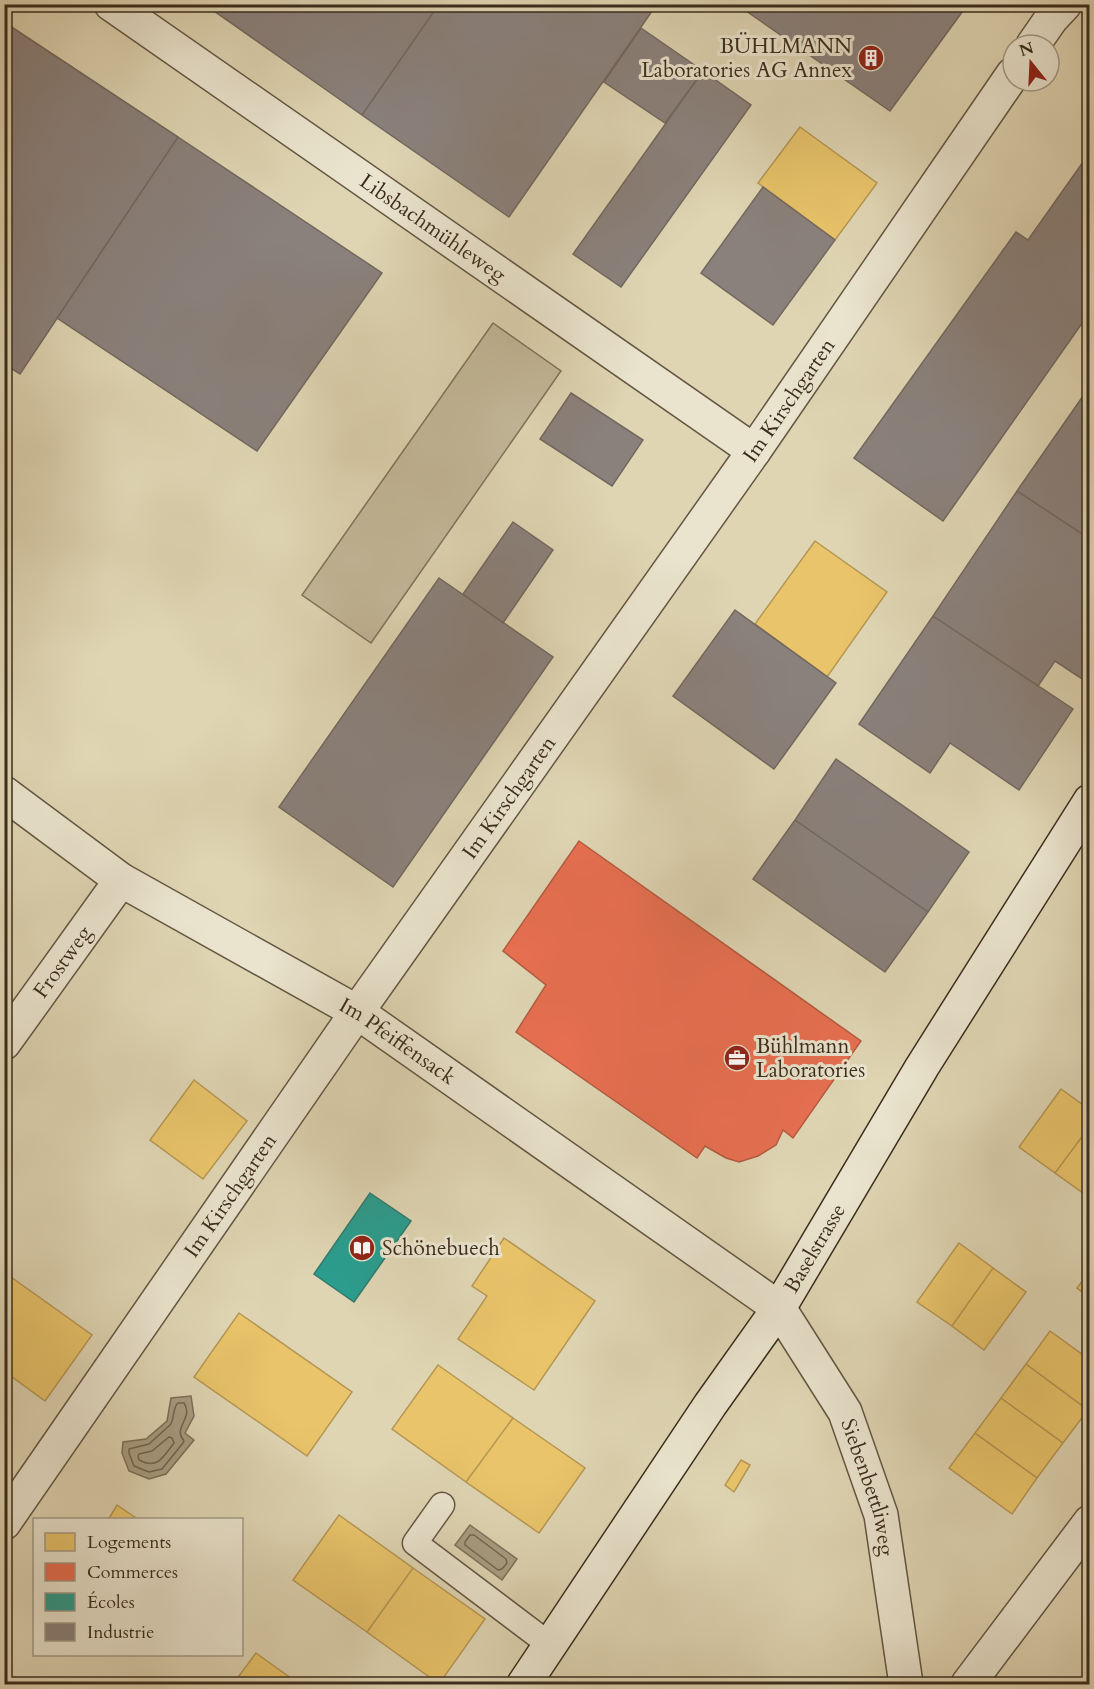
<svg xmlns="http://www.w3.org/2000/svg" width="1094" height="1689" viewBox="0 0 1094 1689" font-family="Cardo,serif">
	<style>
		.green { fill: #c3b899; stroke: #7f725a; stroke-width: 1.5 }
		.water { fill: #a79c80; stroke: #7c6f58; stroke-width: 1.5 }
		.homes { fill: #e9c46a; stroke: #b59653; stroke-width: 1.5 }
		.shops { fill: #e76f51; stroke: #b35b41; stroke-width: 1.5 }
		.schools { fill: #2a9d8f; stroke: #2f7b6c; stroke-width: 1.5 }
		.industry { fill: #8a817c; stroke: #72685f; stroke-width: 1.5 }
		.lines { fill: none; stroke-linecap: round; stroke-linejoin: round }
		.shore { stroke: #71644e; stroke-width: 1.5 }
		.lane-casing { stroke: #645642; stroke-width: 27 }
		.street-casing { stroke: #645642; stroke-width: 36 }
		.secondary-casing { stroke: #3b2c1c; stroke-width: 36 }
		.lane { stroke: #eae4ce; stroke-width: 24 }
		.street { stroke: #eae4ce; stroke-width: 33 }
		.secondary { stroke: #eae4ce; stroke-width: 33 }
		.labels { text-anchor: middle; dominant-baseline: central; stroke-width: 6; stroke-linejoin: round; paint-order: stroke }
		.poi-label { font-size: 21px; fill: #3b2c1c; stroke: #eae4ce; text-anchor: start }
		.street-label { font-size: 21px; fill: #3b2c1c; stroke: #eae4ce }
	</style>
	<rect width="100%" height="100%" fill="#dfd5b3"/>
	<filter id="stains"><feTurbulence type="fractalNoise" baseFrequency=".00333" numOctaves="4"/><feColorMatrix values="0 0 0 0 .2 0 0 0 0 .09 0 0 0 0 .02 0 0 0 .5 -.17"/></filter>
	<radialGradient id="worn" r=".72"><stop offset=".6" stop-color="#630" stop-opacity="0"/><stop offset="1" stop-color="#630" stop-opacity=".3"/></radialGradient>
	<path class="green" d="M493 323 561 371 371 643 302 595Z"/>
	<path class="water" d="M191 1396 194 1416 185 1433 194 1440 166 1474 149 1479 129 1471 122 1453 123 1442 146 1439 167 1421 171 1398Z
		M470 1525 517 1559 502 1580 455 1545Z"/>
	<path class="homes" d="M800 127 877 183 835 240 758 183Z
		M815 541 887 592 827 677 755 624Z
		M194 1080 247 1121 203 1179 150 1140Z
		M1061 1089 1090 1110V1126L1055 1173 1019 1147Z
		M1090 1126V1198L1055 1173Z
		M504 1238 595 1301 534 1390 458 1339 487 1296 472 1286Z
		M959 1243 993 1268 952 1326 917 1302Z
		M993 1268 1026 1292 984 1350 952 1326Z
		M1090 1271V1298L1077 1288Z
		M4 1272 92 1335 45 1401 4 1371Z
		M239 1313 352 1392 307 1456 194 1377Z
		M1050 1331 1090 1360V1408L1088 1410 1026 1364Z
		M1026 1364 1088 1410 1063 1443 1001 1398Z
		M438 1365 513 1418 466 1482 392 1429Z
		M1001 1398 1063 1443 1037 1478 975 1433Z
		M513 1418 585 1468 539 1533 466 1482Z
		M975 1433 1037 1478 1012 1514 949 1468Z
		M741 1460 750 1465 734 1492 725 1485Z
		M117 1505 139 1520H108Z
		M339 1515 413 1568 367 1632 293 1580Z
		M413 1568 485 1619 439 1684 367 1632Z
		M256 1653 299 1684H233Z"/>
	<path class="shops" d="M579 841 861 1041 793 1138 783 1130 776 1145 758 1156 739 1162 726 1158 705 1146 697 1158 516 1032 546 985 503 951Z"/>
	<path class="schools" d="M370 1193 411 1221 354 1302 314 1274Z"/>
	<path class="industry" d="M204 4H439L362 115Z
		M439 4H657L509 217 362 115Z
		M736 4H968L890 111Z
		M4 22 178 137 20 374 4 364Z
		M641 28 703 71 665 123 604 82Z
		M703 71 751 105 621 287 573 254Z
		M178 137 382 273 257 451 57 318Z
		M1090 152V312L943 521 854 458 1016 232 1028 240Z
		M763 187 835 240 773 325 701 273Z
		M1090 386V539L1017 491Z
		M571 393 643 440 612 486 540 439Z
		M1017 491 1090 539V684L1055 661 1038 686 933 616Z
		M513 522 553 550 503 623 463 594Z
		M439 578 553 657 393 887 279 807Z
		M735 610 836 683 774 769 673 696Z
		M933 616 1073 709 1019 790 950 743 930 773 859 724Z
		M836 759 969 852 928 912 795 820Z
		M795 820 928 912 885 972 753 879Z"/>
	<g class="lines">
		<path class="shore" d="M178 1403H184C194 1419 172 1427 184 1441L183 1443 162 1469 149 1472 134 1466 129 1453V1449L149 1444 170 1425C175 1419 172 1408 178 1403Z
			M169 1437 172 1438 174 1443C163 1457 158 1470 139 1460L138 1456 139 1454 152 1451Z
			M470 1535H474L506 1559 507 1563 502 1569 498 1570 465 1545V1542Z"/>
		<g class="lane-casing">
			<path id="lane" d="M442 1505 415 1543 550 1645"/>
		</g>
		<g class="street-casing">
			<g id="street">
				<path id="s1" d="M111 4 754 451"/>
				<path d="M1033 45 1051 19 1065 4"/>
				<path id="s2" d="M4 793 121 880 357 1012 779 1308 845 1412 881 1515 906 1684"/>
				<path id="s3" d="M4 1043 121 880"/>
				<path id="s4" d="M4 1523 357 1012 754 451 1013 74"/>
				<path d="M968 1684 1090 1522"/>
			</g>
		</g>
		<g class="secondary-casing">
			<g id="secondary">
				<path id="s5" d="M524 1684 710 1405 779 1308 922 1067 1090 801"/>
			</g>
		</g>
		<use href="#lane" class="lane"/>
		<use href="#street" class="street"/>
		<use href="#secondary" class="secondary"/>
	</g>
	<defs>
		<g id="building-disc" transform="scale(1.35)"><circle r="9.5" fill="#8f2418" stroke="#eae4ce"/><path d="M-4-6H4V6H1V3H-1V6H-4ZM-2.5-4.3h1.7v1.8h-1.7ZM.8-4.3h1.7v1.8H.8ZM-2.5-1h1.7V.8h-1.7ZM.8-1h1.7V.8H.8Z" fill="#fff"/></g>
		<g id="office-disc" transform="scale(1.35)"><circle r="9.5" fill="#8f2418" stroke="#eae4ce"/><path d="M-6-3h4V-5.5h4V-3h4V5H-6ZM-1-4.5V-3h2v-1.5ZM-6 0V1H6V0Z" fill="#fff"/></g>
		<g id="library-disc" transform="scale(1.35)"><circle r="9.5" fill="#8f2418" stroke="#eae4ce"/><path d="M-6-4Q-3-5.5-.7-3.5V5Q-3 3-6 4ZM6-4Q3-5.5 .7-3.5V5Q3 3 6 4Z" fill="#fff"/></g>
	</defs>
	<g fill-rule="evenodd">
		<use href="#building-disc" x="871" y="58"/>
		<use href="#office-disc" x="737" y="1058"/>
		<use href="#library-disc" x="362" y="1248"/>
	</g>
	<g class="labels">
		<g class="poi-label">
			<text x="852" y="46" text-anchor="end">BÜHLMANN<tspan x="852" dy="24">Laboratories AG Annex</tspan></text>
			<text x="756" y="1046">Bühlmann<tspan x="756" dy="24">Laboratories</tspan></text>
			<text x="382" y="1248">Schönebuech</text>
		</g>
		<g class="street-label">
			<text stroke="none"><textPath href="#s1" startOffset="392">Libsbachmühleweg</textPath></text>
			<text stroke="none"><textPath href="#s4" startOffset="1370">Im Kirschgarten</textPath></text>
			<text stroke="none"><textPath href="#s4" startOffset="884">Im Kirschgarten</textPath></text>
			<text stroke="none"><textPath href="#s3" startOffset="100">Frostweg</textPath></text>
			<text stroke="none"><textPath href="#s2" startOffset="466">Im Pfeiffensack</textPath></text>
			<text stroke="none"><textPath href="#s4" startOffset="398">Im Kirschgarten</textPath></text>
			<text stroke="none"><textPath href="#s5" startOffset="524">Baselstrasse</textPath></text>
			<text stroke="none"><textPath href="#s2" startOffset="1134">Siebenbettliweg</textPath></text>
		</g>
	</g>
	<rect width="1094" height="1689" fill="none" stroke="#dfd5b3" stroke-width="24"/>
	<rect x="6" y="6" width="1082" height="1677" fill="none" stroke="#3b2c1c" stroke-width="3"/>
	<rect x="12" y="12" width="1070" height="1665" fill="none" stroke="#3b2c1c" stroke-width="1.5"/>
	<rect x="33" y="1518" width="210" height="138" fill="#eae4ce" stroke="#a49a87" stroke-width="1.5"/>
	<rect x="45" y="1533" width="30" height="18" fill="#e9c46a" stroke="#a49a87" stroke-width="1.5"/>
	<text x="87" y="1548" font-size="18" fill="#3b2c1c">Logements</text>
	<rect x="45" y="1563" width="30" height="18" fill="#e76f51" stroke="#a49a87" stroke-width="1.5"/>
	<text x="87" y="1578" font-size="18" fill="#3b2c1c">Commerces</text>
	<rect x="45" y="1593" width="30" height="18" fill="#2a9d8f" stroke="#a49a87" stroke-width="1.5"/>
	<text x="87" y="1608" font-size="18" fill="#3b2c1c">Écoles</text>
	<rect x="45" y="1623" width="30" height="18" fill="#8a817c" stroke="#a49a87" stroke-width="1.5"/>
	<text x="87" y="1638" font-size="18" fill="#3b2c1c">Industrie</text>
	<g transform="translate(1031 63) rotate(342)"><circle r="28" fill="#eae4ce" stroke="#a49a87" stroke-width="1.5"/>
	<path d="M0-4.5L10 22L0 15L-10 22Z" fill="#8f2418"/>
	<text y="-9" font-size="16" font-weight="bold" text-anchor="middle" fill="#3b2c1c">N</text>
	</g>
	<rect width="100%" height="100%" filter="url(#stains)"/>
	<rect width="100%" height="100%" fill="url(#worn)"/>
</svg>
